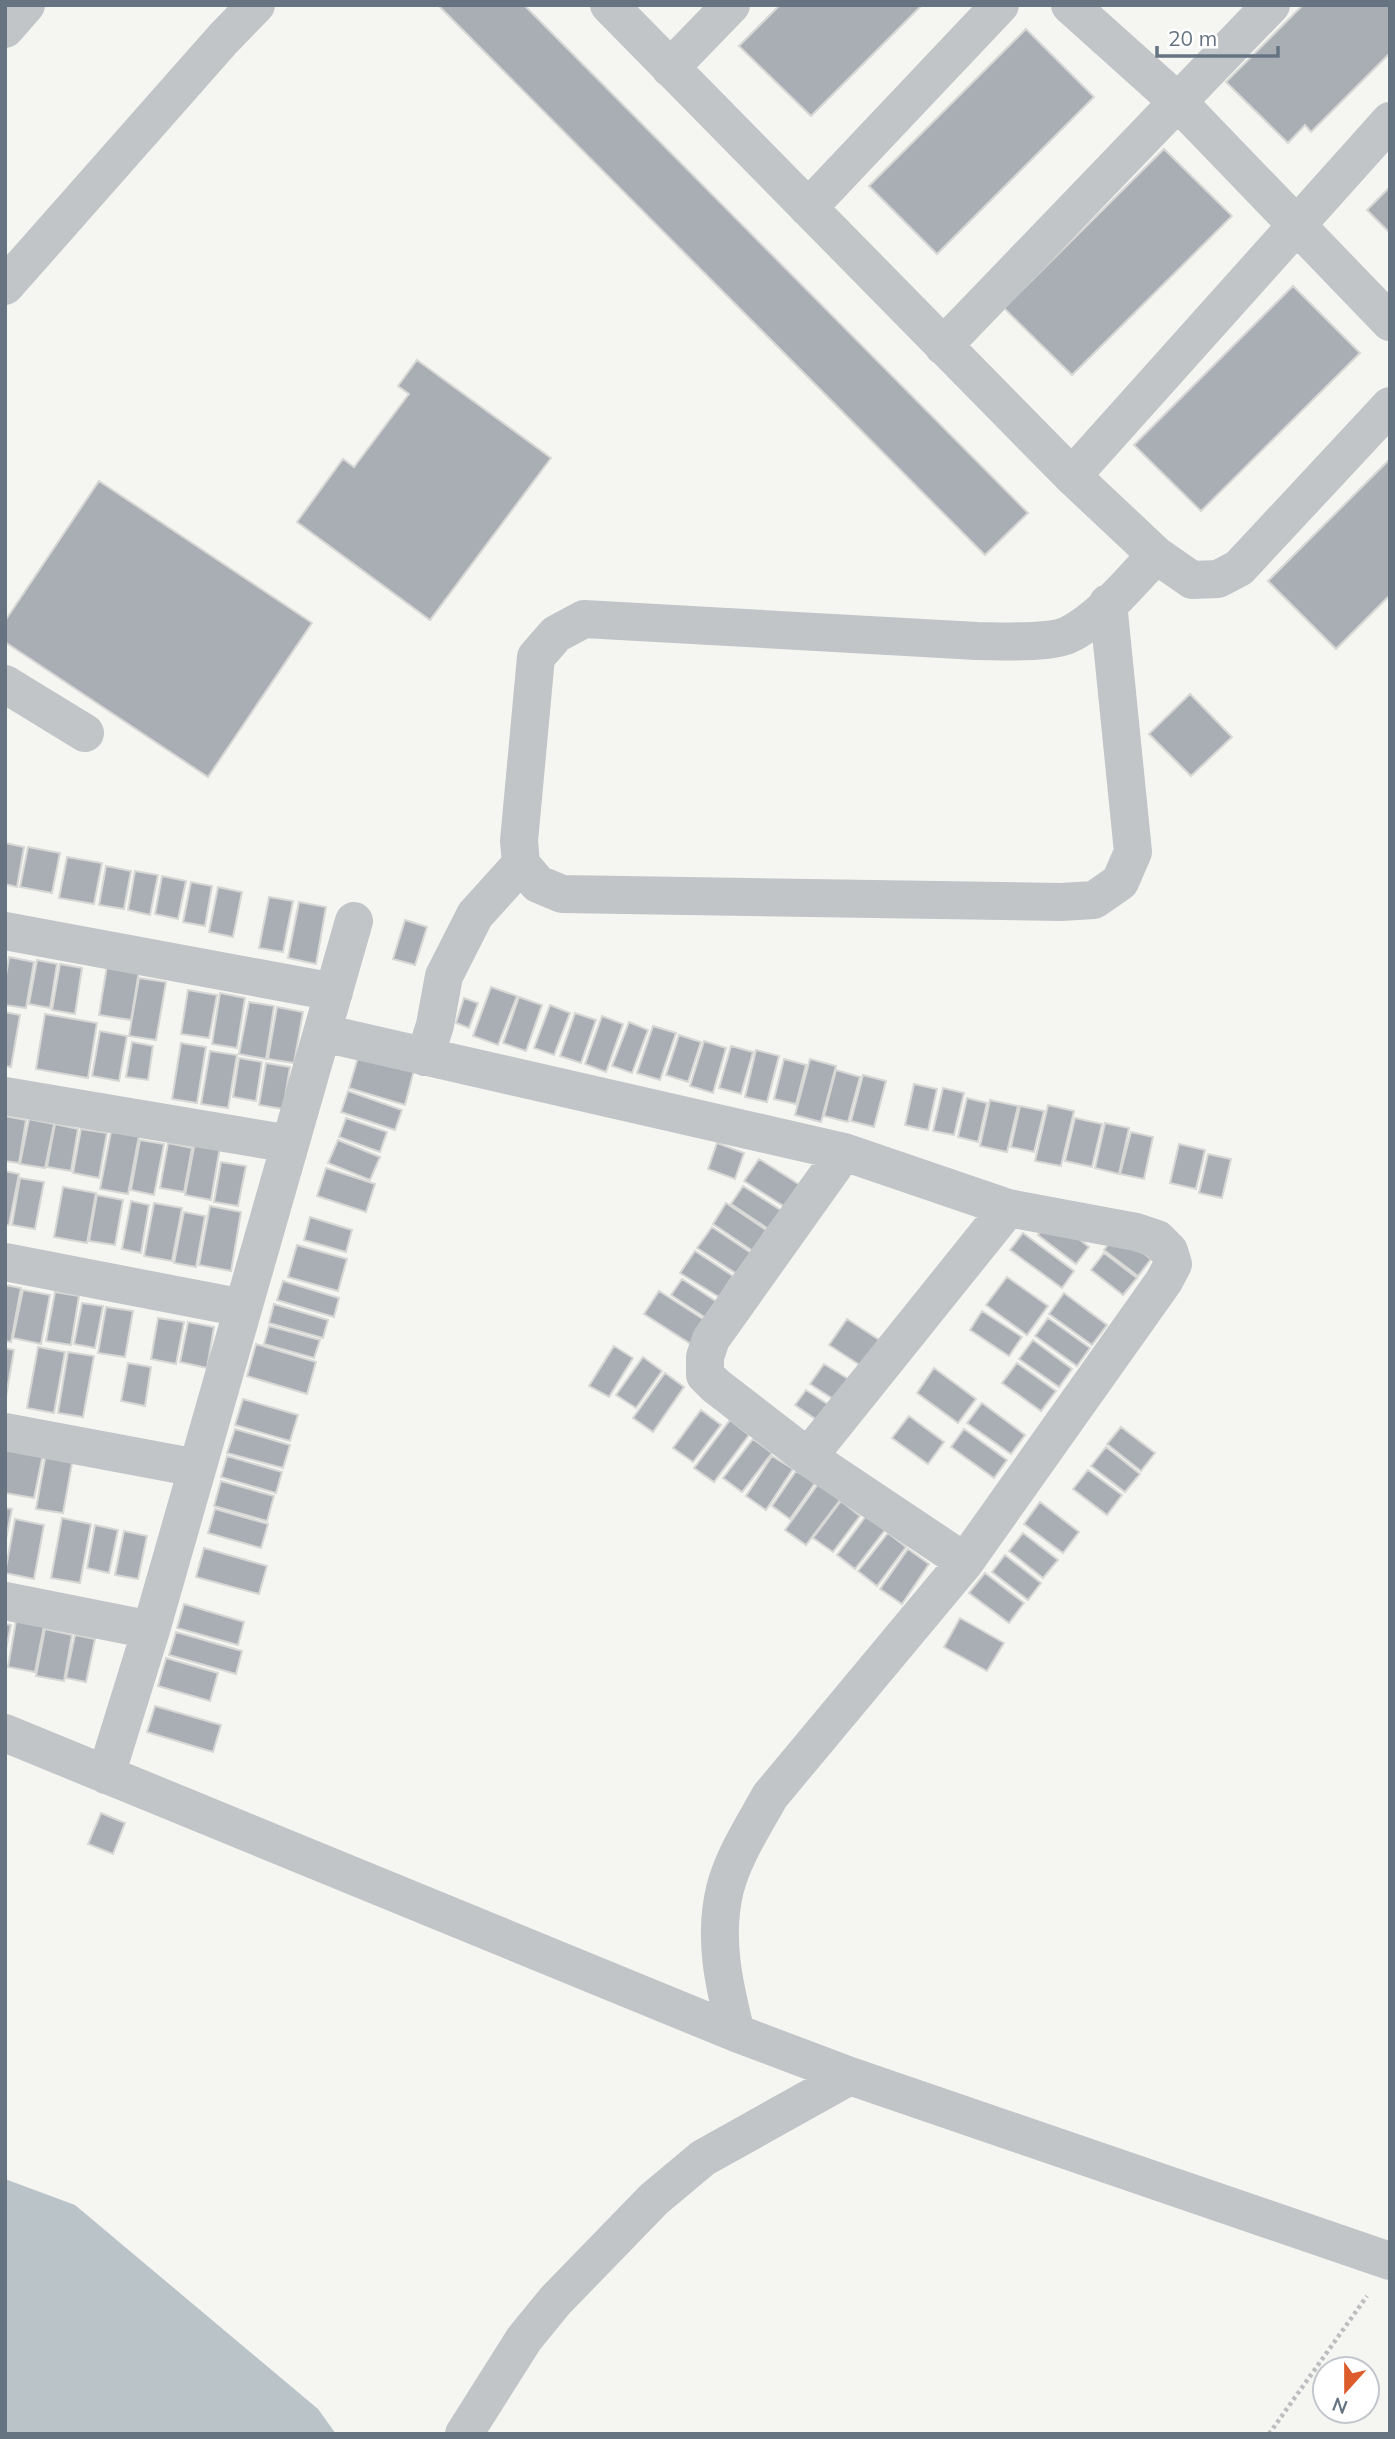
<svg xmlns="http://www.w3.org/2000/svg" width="1395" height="2439" viewBox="0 0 1395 2439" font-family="Mulish,sans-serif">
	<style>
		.water { fill: #b9c3c8 }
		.building { fill: #a8aeb4; stroke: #d7d7d5; stroke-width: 2 }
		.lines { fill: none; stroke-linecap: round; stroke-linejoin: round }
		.path { stroke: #bbbdbf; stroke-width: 4.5; stroke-dasharray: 3.5 3.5; stroke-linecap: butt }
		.minor { stroke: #c1c5c8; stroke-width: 38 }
	</style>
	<rect width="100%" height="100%" fill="#f5f6f2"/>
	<path class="water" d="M5 2179 75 2205 318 2409 336 2434H5Z"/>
	<path class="building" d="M438 5H524L1028 513 985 555Z
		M780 5H922L811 116 739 46Z
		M1303 5H1390V53L1311 132 1305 125 1288 143 1226 82Z
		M1026 29 1094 97 937 254 869 186Z
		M1164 149 1232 216 1072 375 1004 308Z
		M1390 187V233L1367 210Z
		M1293 286 1360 353 1201 511 1134 445Z
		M417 360 551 458 430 620 297 522 343 459 354 467 409 394 398 386Z
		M1390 459V595L1336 649 1268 581Z
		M99 481 312 623 208 777 5 642V621Z
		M1190 694 1232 737 1191 776 1149 734Z
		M5 843 24 847 17 887 5 884Z
		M28 847 60 853 52 893 20 887Z
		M67 857 102 863 94 904 59 898Z
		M106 866 131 871 124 909 99 905Z
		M135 871 158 875 150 915 128 910Z
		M162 876 186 881 178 919 155 914Z
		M191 882 212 886 205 926 183 922Z
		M218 887 242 892 233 937 209 932Z
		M269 897 293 901 283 952 259 948Z
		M299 902 326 907 316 964 288 958Z
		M405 920 427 927 415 965 393 959Z
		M9 957 34 962 26 1008 5 1005V981Z
		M37 960 57 964 50 1008 29 1004Z
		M60 964 82 968 75 1014 52 1010Z
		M107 966 139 971 131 1020 99 1015Z
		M139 978 166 982 156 1040 129 1036Z
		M491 987 517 996 498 1045 473 1036Z
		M188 990 217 995 209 1038 181 1034Z
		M220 993 245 998 237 1048 212 1044Z
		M519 997 542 1005 526 1051 503 1043Z
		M464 998 478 1003 469 1028 456 1023Z
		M249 1002 274 1006 266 1059 239 1054Z
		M550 1005 570 1013 554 1055 534 1048Z
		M277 1007 303 1012 294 1063 268 1059Z
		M5 1012 20 1015 11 1067 5 1066Z
		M575 1013 596 1020 581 1063 560 1056Z
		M45 1014 97 1023 88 1078 36 1069Z
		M602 1016 623 1024 606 1072 585 1064Z
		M629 1022 648 1030 632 1073 612 1066Z
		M653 1026 676 1033 660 1080 637 1073Z
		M100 1031 127 1036 119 1081 92 1076Z
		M679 1035 701 1042 688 1082 666 1075Z
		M704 1041 726 1048 713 1093 690 1086Z
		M132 1042 153 1046 148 1080 126 1077Z
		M181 1043 206 1047 197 1103 172 1099Z
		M731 1046 753 1052 741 1094 719 1088Z
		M756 1050 779 1056 767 1102 745 1097Z
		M210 1051 237 1055 228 1108 201 1104Z
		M359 1054 414 1070 405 1105 349 1088Z
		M239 1058 262 1062 256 1101 233 1097Z
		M784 1059 806 1065 796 1104 774 1099Z
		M810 1059 836 1066 821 1122 795 1115Z
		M266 1063 290 1067 283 1109 259 1105Z
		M836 1070 860 1077 848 1122 824 1116Z
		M863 1075 886 1081 874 1127 851 1121Z
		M914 1084 937 1089 928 1130 905 1125Z
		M943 1088 964 1093 954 1135 933 1131Z
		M348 1091 402 1110 395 1130 341 1112Z
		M967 1098 987 1103 978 1142 958 1137Z
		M990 1100 1018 1106 1007 1152 980 1146Z
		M1048 1105 1074 1111 1061 1166 1035 1161Z
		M1020 1106 1044 1111 1034 1152 1011 1147Z
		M5 1116 26 1120 19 1163 5 1161Z
		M346 1118 387 1132 380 1152 339 1137Z
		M1075 1118 1102 1124 1092 1167 1065 1161Z
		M29 1119 54 1124 45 1168 20 1164Z
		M1105 1123 1129 1128 1119 1174 1095 1168Z
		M55 1124 78 1129 71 1171 47 1167Z
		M81 1129 107 1133 99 1178 73 1173Z
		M111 1132 139 1136 128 1194 100 1189Z
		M1131 1132 1153 1137 1144 1179 1120 1174Z
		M140 1140 164 1144 154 1195 131 1190Z
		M338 1140 380 1157 370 1180 328 1163Z
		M195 1142 220 1147 211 1200 185 1195Z
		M168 1143 192 1148 184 1192 160 1188Z
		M717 1143 744 1153 735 1179 708 1169Z
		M1179 1144 1205 1150 1196 1189 1170 1183Z
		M1208 1154 1231 1159 1222 1198 1199 1193Z
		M759 1159 800 1185 785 1207 744 1181Z
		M221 1162 246 1166 238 1206 214 1202Z
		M326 1168 375 1184 366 1212 317 1196Z
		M5 1171 19 1174 9 1225H5Z
		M20 1178 44 1182 35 1229 12 1225Z
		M743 1186 782 1211 770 1230 731 1204Z
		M63 1187 96 1193 87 1243 54 1237Z
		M97 1195 123 1200 115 1245 89 1241Z
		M131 1201 149 1205 141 1253 122 1249Z
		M154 1203 182 1208 172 1261 144 1256Z
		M726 1203 766 1230 753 1251 713 1224Z
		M210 1206 241 1212 231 1271 199 1265Z
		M184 1212 205 1216 196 1267 174 1263Z
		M310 1217 352 1230 346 1252 304 1240Z
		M1051 1217 1089 1247 1076 1264 1038 1235Z
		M712 1227 754 1255 740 1276 697 1248Z
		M1023 1233 1074 1271 1062 1288 1010 1250Z
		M1117 1233 1151 1259 1138 1276 1104 1250Z
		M297 1245 347 1259 338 1291 288 1277Z
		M695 1251 733 1276 719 1297 680 1273Z
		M1104 1253 1137 1278 1123 1295 1091 1270Z
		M1007 1277 1048 1306 1027 1335 986 1305Z
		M682 1279 717 1302 706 1318 671 1295Z
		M283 1281 339 1298 334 1317 277 1300Z
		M5 1285 21 1288 11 1342 5 1341Z
		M23 1290 50 1295 41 1344 13 1338Z
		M659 1291 706 1321 691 1344 644 1314Z
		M55 1292 79 1296 71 1345 46 1341Z
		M1064 1293 1107 1325 1092 1345 1049 1314Z
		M82 1303 103 1306 95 1348 74 1344Z
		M274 1304 328 1320 323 1338 269 1323Z
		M106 1307 133 1311 125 1357 98 1353Z
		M982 1311 1022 1337 1009 1356 970 1330Z
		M158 1318 184 1322 176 1364 151 1359Z
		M1048 1318 1090 1348 1077 1366 1035 1336Z
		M847 1319 890 1347 872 1373 829 1345Z
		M188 1322 214 1327 207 1368 180 1362Z
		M269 1326 320 1340 314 1358 264 1344Z
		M1033 1340 1072 1369 1059 1387 1019 1359Z
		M256 1344 316 1362 307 1394 247 1376Z
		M614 1346 633 1358 609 1397 589 1386Z
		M38 1347 65 1352 54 1413 27 1408Z
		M5 1348 14 1350 6 1397H5Z
		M68 1352 94 1356 83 1417 58 1413Z
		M643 1357 662 1371 636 1408 616 1395Z
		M128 1363 151 1367 145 1406 121 1401Z
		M1017 1363 1056 1391 1041 1411 1002 1383Z
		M824 1364 858 1385 844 1406 810 1384Z
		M934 1368 976 1399 958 1423 917 1393Z
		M665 1373 684 1387 653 1432 633 1418Z
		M806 1390 838 1411 827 1427 795 1405Z
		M243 1399 298 1415 290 1441 235 1425Z
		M982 1403 1025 1435 1011 1454 967 1423Z
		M701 1410 721 1425 693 1462 673 1448Z
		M909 1416 944 1442 928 1464 892 1438Z
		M730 1420 749 1435 714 1482 694 1468Z
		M1121 1427 1155 1453 1141 1471 1107 1444Z
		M235 1429 290 1445 283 1468 227 1453Z
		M964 1429 1007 1460 994 1478 951 1447Z
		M753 1439 772 1453 742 1492 723 1478Z
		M5 1441 44 1449 34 1498 5 1493Z
		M1106 1447 1140 1474 1125 1492 1091 1466Z
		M46 1453 73 1458 63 1513 36 1509Z
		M227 1456 282 1472 276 1493 221 1477Z
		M772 1456 793 1469 766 1510 746 1496Z
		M1088 1470 1122 1495 1107 1515 1073 1489Z
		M796 1471 815 1483 790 1519 772 1506Z
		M221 1481 274 1496 267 1521 214 1506Z
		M818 1484 840 1500 806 1545 785 1530Z
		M841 1501 860 1516 833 1552 813 1538Z
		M1040 1502 1079 1532 1063 1553 1024 1524Z
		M5 1508 12 1509 5 1544Z
		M215 1509 268 1524 261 1548 208 1533Z
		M866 1516 885 1530 855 1569 837 1555Z
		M62 1518 91 1524 80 1583 51 1578Z
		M15 1519 44 1525 34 1579 5 1573Z
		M95 1525 118 1530 109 1573 87 1568Z
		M124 1531 147 1536 138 1579 115 1575Z
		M888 1533 906 1547 877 1586 858 1571Z
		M1023 1533 1058 1560 1043 1578 1009 1551Z
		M204 1548 267 1566 259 1594 196 1577Z
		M908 1549 929 1564 902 1604 880 1589Z
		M1005 1555 1041 1583 1028 1600 992 1572Z
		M985 1573 1024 1603 1009 1623 969 1593Z
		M184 1604 244 1622 238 1645 177 1628Z
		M960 1618 1004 1643 987 1671 944 1647Z
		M16 1621 44 1626 35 1672 8 1667Z
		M5 1624 11 1625 5 1654Z
		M45 1629 72 1635 64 1681 36 1676Z
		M176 1632 242 1651 236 1674 169 1655Z
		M75 1635 95 1639 86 1682 66 1678Z
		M166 1658 218 1673 210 1701 158 1686Z
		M155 1706 221 1725 213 1752 147 1732Z
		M101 1813 125 1823 113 1854 88 1844Z"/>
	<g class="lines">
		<path class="path" d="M1269 2434 1367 2296"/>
		<path class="minor" d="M609 5 1072 476 1156 555 1192 580 1218 579 1239 568 1390 406
			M1070 5 1178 102 1390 322
			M5 29 26 5
			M670 68 731 5
			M808 208 1000 5
			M5 286 223 39 256 5
			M943 346 1271 5
			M1072 476 1390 121
			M1108 603 1133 852 1120 882 1094 900 1061 902 562 894 538 884 521 864 519 841 536 657 556 634 584 619 977 641C1000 641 1048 644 1068 635 1100 620 1131 581 1156 555
			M5 684 85 733
			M5 931 334 992
			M323 1033 844 1152 1008 1208 1136 1232 1157 1239 1169 1251 1173 1264 1164 1281 965 1562 770 1796C754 1825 733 1857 725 1889 713 1938 724 1985 736 2033
			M425 1057 435 1025 444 976 475 915 521 864
			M5 1096 290 1144
			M844 1152 711 1339 705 1357V1375L716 1386 808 1457 965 1562
			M5 1262 243 1308
			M5 1432 197 1468
			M808 1457 1008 1208
			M5 1601 151 1630
			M5 1733 736 2033 850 2076 1390 2261
			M106 1775 151 1630 354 921
			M464 2434 524 2339 555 2301 654 2199 703 2158 850 2076"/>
	</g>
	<rect width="1395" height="2439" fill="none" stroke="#667482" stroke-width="14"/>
	<g transform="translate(1346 2390) rotate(201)"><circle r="33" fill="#ffffff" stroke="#c2c7cd" stroke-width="2"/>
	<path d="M0-5L12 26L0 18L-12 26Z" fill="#dd5c2b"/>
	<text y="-10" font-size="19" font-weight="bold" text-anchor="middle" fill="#667482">N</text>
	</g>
	<path d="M1157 46v10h121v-10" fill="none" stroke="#667482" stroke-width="3.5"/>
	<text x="1168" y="46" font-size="21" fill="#667482" stroke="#ffffff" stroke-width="5" paint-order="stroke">20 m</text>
</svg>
